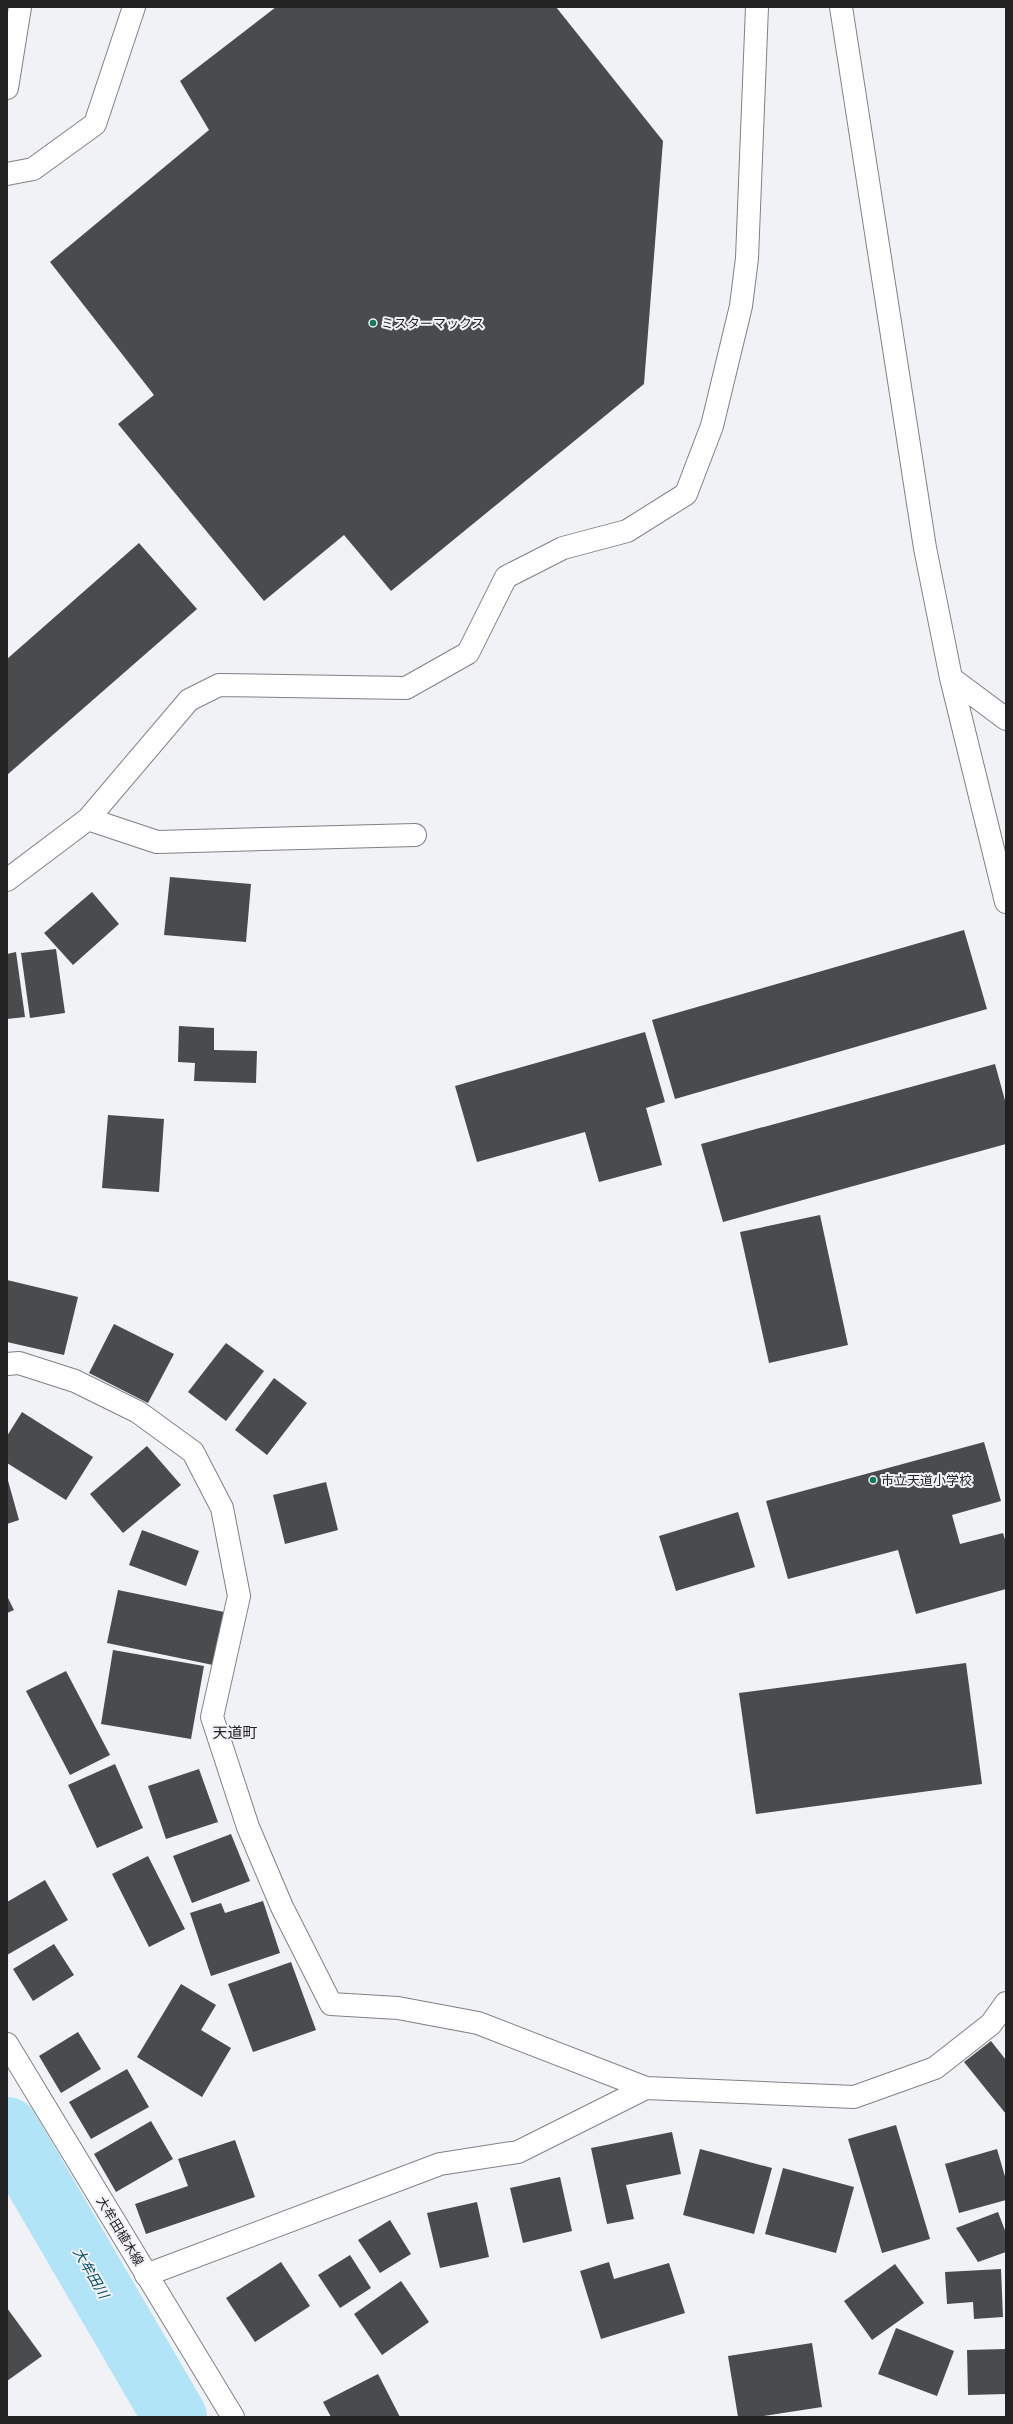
<svg xmlns="http://www.w3.org/2000/svg" width="1013" height="2424" viewBox="0 0 1013 2424" font-family="'Archivo Narrow','Noto Sans JP',sans-serif">
	<style>
		.lines { fill: none; stroke-linecap: round; stroke-linejoin: round }
		.river { stroke: #b1e4f7; stroke-width: 64 }
		.building { fill: #494b4d }
		.minor-casing { stroke: #808184; stroke-width: 24 }
		.major-casing { stroke: #808184; stroke-width: 24 }
		.minor { stroke: #fff; stroke-width: 22 }
		.major { stroke: #fff; stroke-width: 22 }
		.poi-dot { fill: #107c57; stroke: #f1f2f5; stroke-width: 1.5 }
		.labels { text-anchor: middle; dominant-baseline: central; stroke-width: 4; stroke-linejoin: round; paint-order: stroke }
		.poi-label { font-size: 13px; fill: #222223; stroke: #f1f2f5; text-anchor: start }
		.street-label { font-size: 13px; fill: #222223; stroke: #f1f2f5 }
		.water-label { font-size: 14px; font-style: italic; fill: #064d61; stroke: #f1f2f5 }
		.quarter-label { font-size: 15px; fill: #222223; stroke: #f1f2f5 }
	</style>
	<rect width="100%" height="100%" fill="#f1f2f5"/>
	<g class="lines">
		<path class="river" d="M7 2129 175 2417"/>
	</g>
	<path class="building" d="M276 7H556L663 141 644 384 391 591 344 535 264 601 118 424 154 395 50 262 209 130 180 81Z
		M139 543 197 609 7 775V659Z
		M170 877 251 884 246 942 164 935Z
		M92 892 119 924 73 965 44 933Z
		M964 930 987 1009 675 1099 652 1020Z
		M56 949 65 1013 30 1018 21 953Z
		M16 952 25 1017 7 1019V954Z
		M179 1026 214 1028V1050L257 1051 256 1083 194 1081 195 1063 178 1062Z
		M645 1032 665 1102 646 1108 662 1165 599 1182 585 1132 477 1162 455 1086Z
		M995 1064 1006 1104V1144L723 1222 701 1144Z
		M108 1115 164 1119 159 1192 102 1188Z
		M820 1215 848 1345 769 1363 740 1232Z
		M7 1280 78 1297 64 1355 7 1342Z
		M114 1324 174 1354 148 1403 89 1373Z
		M226 1343 264 1371 226 1421 188 1392Z
		M274 1378 307 1403 267 1455 235 1430Z
		M22 1412 93 1457 66 1500 7 1463V1436Z
		M984 1442 1001 1501 952 1515 960 1544 1003 1533 1006 1543V1589L916 1614 898 1550 788 1579 766 1501Z
		M147 1446 181 1485 123 1533 90 1494Z
		M7 1477 19 1520 7 1524Z
		M326 1482 338 1530 285 1544 273 1495Z
		M738 1512 755 1567 676 1591 659 1536Z
		M142 1530 199 1551 186 1586 129 1565Z
		M118 1590 224 1612 213 1665 107 1643Z
		M7 1596 14 1610 7 1613Z
		M113 1650 204 1666 191 1739 101 1724Z
		M966 1663 982 1784 756 1814 739 1693Z
		M66 1671 110 1755 70 1775 26 1691Z
		M115 1764 143 1828 97 1848 68 1785Z
		M199 1769 218 1822 166 1839 148 1786Z
		M231 1834 250 1881 192 1903 173 1856Z
		M148 1856 185 1929 149 1947 112 1874Z
		M45 1880 68 1920 7 1955V1902Z
		M263 1901 280 1953 211 1976 190 1913 221 1903 225 1913Z
		M54 1944 74 1975 33 2001 13 1969Z
		M291 1962 316 2030 253 2052 228 1984Z
		M181 1984 216 2005 201 2030 231 2048 202 2097 137 2057Z
		M78 2032 101 2069 61 2093 39 2056Z
		M991 2041 1006 2060V2114L964 2062Z
		M127 2069 149 2107 91 2139 69 2102Z
		M151 2121 173 2159 116 2192 94 2154Z
		M896 2125 930 2239 882 2253 848 2139Z
		M672 2132 681 2174 626 2185 634 2219 607 2224 591 2148Z
		M235 2140 255 2197 146 2234 135 2204 188 2186 178 2159Z
		M700 2149 772 2168 754 2234 683 2215Z
		M997 2149 1006 2180V2200L959 2213 945 2164Z
		M783 2168 854 2187 836 2253 765 2234Z
		M560 2177 572 2231 523 2243 510 2188Z
		M477 2202 489 2257 440 2268 427 2213Z
		M998 2212 1006 2233V2252L978 2262 956 2228Z
		M390 2220 411 2254 380 2273 358 2240Z
		M350 2255 371 2288 340 2308 318 2275Z
		M281 2262 310 2306 255 2342 226 2298Z
		M609 2262 614 2279 669 2263 685 2313 601 2339 580 2271Z
		M895 2264 924 2303 872 2340 844 2301Z
		M1001 2269 1003 2317 974 2319 973 2302 947 2304 945 2272Z
		M401 2281 429 2322 382 2355 354 2314Z
		M7 2308 42 2356 7 2381Z
		M896 2328 954 2351 937 2396 878 2374Z
		M812 2343 822 2407 757 2417H738L728 2356Z
		M1006 2349V2394L968 2395 967 2350Z
		M378 2374 400 2417H331L323 2402Z"/>
	<g class="lines">
		<g class="minor-casing">
			<path id="minor" d="M841 7 925 548 951 678 1006 902
				M7 88 20 7
				M7 174 33 169 95 124 134 7
				M951 678 1006 719
				M88 819 157 842 415 835
				M7 880 88 819 189 700 219 685 406 688 468 653 506 577 563 548 627 531 686 494 712 426 741 306 747 258 757 7
				M7 1364 19 1363 75 1381 138 1412 193 1452 222 1508 239 1596 212 1717 248 1827 282 1907 331 2004 398 2008 478 2023 646 2088 854 2097 935 2068 991 2024 1006 2003
				M146 2275 440 2164 518 2152 646 2088"/>
		</g>
		<g class="major-casing">
			<path id="major" d="M7 2044 233 2417"/>
		</g>
		<use href="#minor" class="minor"/>
		<use href="#major" class="major"/>
	</g>
	<g class="poi-dot">
		<circle cx="373" cy="323" r="4"/>
		<circle cx="873" cy="1480" r="4"/>
	</g>
	<g class="labels">
		<g class="poi-label">
			<text x="381" y="323">ミスターマックス</text>
			<text x="881" y="1480">市立天道小学校</text>
		</g>
		<g class="street-label">
			<text transform="translate(120 2231) rotate(59)">大牟田植木線</text>
		</g>
		<g class="water-label">
			<text transform="translate(91 2273) rotate(60)">大牟田川</text>
		</g>
		<g class="quarter-label">
			<text x="235" y="1732">天道町</text>
		</g>
	</g>
	<rect width="1013" height="2424" fill="none" stroke="#222223" stroke-width="16"/>
</svg>
